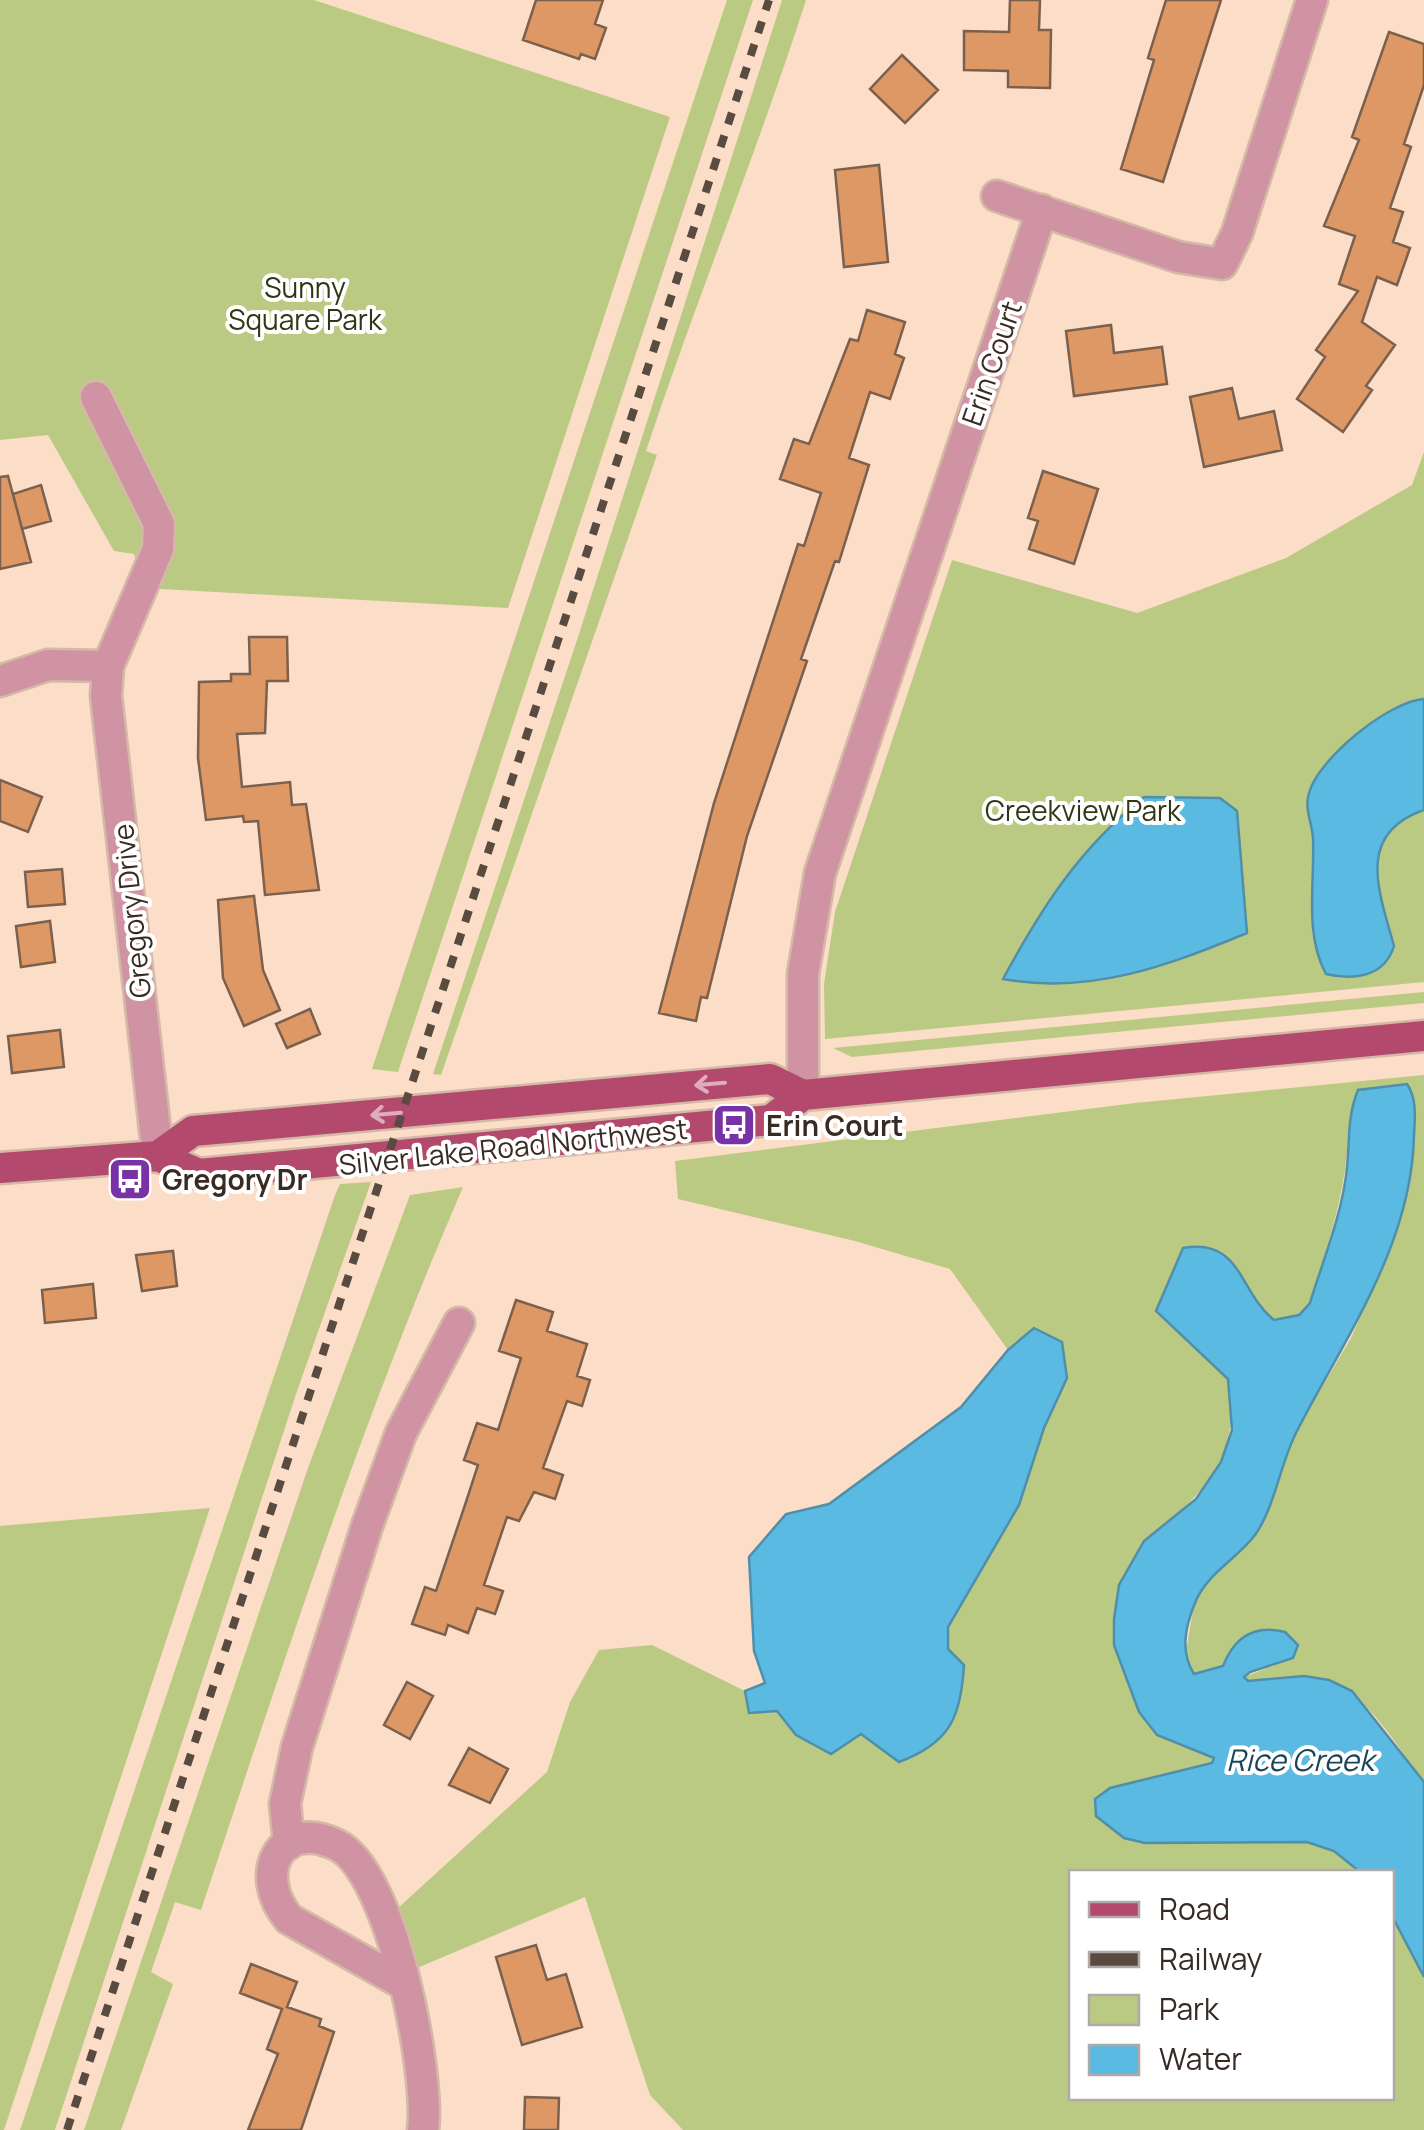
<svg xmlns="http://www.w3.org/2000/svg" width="1424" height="2130" viewBox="0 0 1424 2130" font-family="Manrope,sans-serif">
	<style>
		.green { fill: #bbca82 }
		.water { fill: #5abae2; stroke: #508fa9; stroke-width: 2.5 }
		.building { fill: #de9865; stroke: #7a604d; stroke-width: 2.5 }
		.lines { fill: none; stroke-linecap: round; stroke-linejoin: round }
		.minor-casing { stroke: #d5b9a7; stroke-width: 35 }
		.major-casing { stroke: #d5b9a7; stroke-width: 35 }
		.minor { stroke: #cf93a3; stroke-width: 30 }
		.major { stroke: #b3496d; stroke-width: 30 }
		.rail { stroke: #5a4b40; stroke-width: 8; stroke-dasharray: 12 12; stroke-linecap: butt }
		.oneway { stroke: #ddadbd }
		.labels { text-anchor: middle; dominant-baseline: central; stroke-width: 8; stroke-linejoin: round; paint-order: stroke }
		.park-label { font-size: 28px; fill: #313714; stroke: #fff }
		.street-label { font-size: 28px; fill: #372b23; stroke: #fff }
		.poi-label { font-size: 28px; font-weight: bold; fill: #372b23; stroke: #fff; text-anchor: start }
		.water-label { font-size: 30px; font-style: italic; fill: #1c4657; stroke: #fff }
	</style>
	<rect width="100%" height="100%" fill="#fcddc8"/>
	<path class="green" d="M0 0H314L670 117 508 608 125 587 137 564 134 554 114 551 48 435 0 440Z
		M727 0H753L398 1072 372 1069Z
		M782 0H806C757 153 696 300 646 451L657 455 441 1075 433 1074 579 634Z
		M1424 452V982L825 1039 824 984 835 912 952 560 1137 613 1286 558 1412 485Z
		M1424 992V1003L852 1057 833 1048Z
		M1424 1075V1782C1392 1741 1362 1679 1303 1676 1286 1675 1266 1682 1248 1682L1244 1677 1293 1658 1229 1651 1223 1666 1194 1674 1185 1657 1194 1604 1203 1586 1256 1533 1296 1431 1351 1338 1385 1259 1348 1132C1347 1191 1327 1247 1310 1303L1299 1315 1274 1320 1262 1311 1227 1256 1183 1248 1156 1311 1228 1379C1243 1460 1202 1495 1144 1541L1157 1735 1214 1757 1213 1763 1132 1782 1145 1843 1307 1842 1334 1851 1360 1872H1072V2098H1392V1916L1424 1977V2130H683L650 2095 585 1897 417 1968 398 1908 547 1772 570 1702 599 1650 652 1645 745 1691 750 1713 777 1711 796 1735 948 1649V1627L1019 1505 1044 1428 1067 1378 1034 1329 1008 1350 950 1269 855 1241 678 1199 675 1161 1135 1103Z
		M371 1182 296 1394 55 2130H20L335 1195 340 1184Z
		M463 1187C361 1422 282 1667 201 1910L175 1902 151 1972 173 1984 121 2130H84L308 1468 410 1195Z
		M210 1508 4 2130H0V1526Z"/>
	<path class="water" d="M1424 699V810C1355 834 1379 891 1394 946 1385 976 1355 981 1326 974 1304 934 1315 882 1313 838 1312 822 1304 809 1309 793 1318 759 1389 701 1424 699Z
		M1144 797 1220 798 1237 811 1247 933C1167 966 1090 995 1003 979 1042 907 1079 849 1144 797Z
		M1407 1084C1417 1098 1415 1118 1414 1135 1412 1244 1346 1336 1298 1429 1280 1462 1276 1505 1255 1535 1237 1559 1206 1574 1195 1603 1185 1627 1180 1652 1194 1674L1223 1666C1234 1638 1254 1624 1285 1632L1298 1645 1293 1658 1250 1672 1244 1677 1248 1681 1304 1676 1329 1680 1352 1691 1424 1782V1977L1392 1916V1872H1360L1334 1851 1307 1842 1145 1843 1124 1838 1096 1816 1095 1799 1110 1788 1212 1763 1214 1758 1157 1735 1139 1712 1114 1645V1619L1119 1585 1144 1541 1196 1499 1221 1462 1232 1430 1228 1379 1156 1311 1183 1248C1242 1238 1238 1291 1274 1320L1299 1315 1310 1303C1323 1260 1343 1212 1347 1167 1350 1139 1347 1117 1358 1090Z
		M1034 1328 1062 1342 1067 1378 1044 1428 1019 1505 948 1627V1649L964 1665C961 1717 950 1743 899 1762L861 1734 831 1754 796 1735 777 1711 749 1713 745 1691 765 1683 754 1651 749 1557 786 1514 829 1504 961 1407 1008 1350Z"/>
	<path class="building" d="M536 0H603L595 24 606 28 595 59 581 54 579 59 523 40Z
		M1010 0H1040L1039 30H1051L1050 88 1008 87V71L964 70V31L1009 32Z
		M1166 0H1221L1163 182 1121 169 1154 60 1148 58Z
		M1389 32 1424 44V85L1404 144 1411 147 1390 208 1403 212 1393 242 1410 248 1397 285 1377 277 1362 322 1395 345 1366 386 1372 390 1343 432 1297 399 1325 357 1316 350 1358 291 1339 284 1355 236 1324 226 1359 140 1352 137Z
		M902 55 938 90 905 123 870 89Z
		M879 165 888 262 844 267 835 170Z
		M867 310 905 322 895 354 904 358 890 399 870 392 849 458 869 465 839 562 835 561 801 659 807 661 747 836 707 998 701 997 696 1021 659 1013 714 803 798 544 804 546 821 493 780 479 794 439 809 444 850 339 858 341Z
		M1111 325 1114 353 1162 347 1167 384 1074 396 1066 331Z
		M1232 388 1239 419 1274 411 1282 450 1204 467 1190 397Z
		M1043 471 1098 489 1074 564 1029 549 1038 521 1028 518Z
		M8 476 31 562 0 569V477Z
		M41 485 51 521 22 529 13 494Z
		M249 637H287L288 681H267L265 733 237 734 242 787 290 782 292 805 306 804 319 890 265 895 258 821 244 822 243 816 206 820 198 758 199 682 231 681V674H250Z
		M0 780 42 797 28 832 0 821Z
		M62 869 65 904 28 907 25 872Z
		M254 896 263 970 280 1010 244 1026 223 978 218 900Z
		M50 921 55 962 21 967 16 926Z
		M310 1009 320 1034 287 1048 276 1024Z
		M60 1030 64 1067 12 1073 8 1036Z
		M173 1251 177 1286 142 1291 136 1255Z
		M93 1284 96 1318 45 1323 42 1290Z
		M516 1300 553 1312 547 1331 587 1344 577 1376 590 1380 582 1406 567 1401 543 1468 563 1475 555 1499 534 1492 519 1521 507 1517 484 1585 503 1591 495 1614 477 1608 468 1633 448 1625 445 1635 412 1624 425 1587 436 1591 466 1502 478 1465 464 1460 477 1423 498 1430 521 1358 499 1351Z
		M407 1682 433 1696 410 1739 384 1725Z
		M469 1748 508 1769 490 1803 449 1785Z
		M536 1945 547 1980 566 1974 582 2027 522 2045 496 1957Z
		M251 1964 297 1982 287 2007 321 2019 319 2026 334 2032 301 2130H248L278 2054 267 2049 282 2009 240 1993Z
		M525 2097 559 2098 558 2130H524Z"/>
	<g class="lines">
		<g class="minor-casing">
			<path id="minor" d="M997 196 1178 257 1222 264 1237 233 1312 0
				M108 666 106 696 158 1156
				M0 681 48 665 108 666 158 549 159 524 96 397
				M803 1095V974L820 873 1042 210
				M289 1844 285 1804 297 1747 367 1526 401 1433 459 1323
				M404 1984 289 1919C252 1875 279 1817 337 1845 392 1872 430 2072 423 2130"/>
		</g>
		<g class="major-casing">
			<path id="major" d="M158 1156 193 1131 770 1079 803 1095 1424 1036
				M0 1168 158 1156 199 1174 771 1120 803 1095"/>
		</g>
		<use href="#minor" class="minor"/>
		<use href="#major" class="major"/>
		<path class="rail" d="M67 2130 769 0"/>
	</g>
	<defs><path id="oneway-shaft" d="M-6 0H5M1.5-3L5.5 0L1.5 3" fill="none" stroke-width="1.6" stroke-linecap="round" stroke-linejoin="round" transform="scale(2.5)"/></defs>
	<g class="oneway">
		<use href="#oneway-shaft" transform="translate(710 1084) rotate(175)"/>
		<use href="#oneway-shaft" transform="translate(386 1114) rotate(175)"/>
	</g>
	<defs>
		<g id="bus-square" transform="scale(2.25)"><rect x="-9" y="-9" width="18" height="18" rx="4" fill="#7932a5" stroke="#fff"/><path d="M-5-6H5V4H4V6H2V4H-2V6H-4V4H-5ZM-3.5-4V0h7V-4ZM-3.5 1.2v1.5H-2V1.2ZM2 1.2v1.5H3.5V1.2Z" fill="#fff"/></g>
	</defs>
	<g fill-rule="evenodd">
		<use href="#bus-square" x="734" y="1125"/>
		<use href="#bus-square" x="130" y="1179"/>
	</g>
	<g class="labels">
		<g class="park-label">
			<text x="305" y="287">Sunny<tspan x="305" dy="32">Square Park</tspan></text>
			<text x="1083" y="810">Creekview Park</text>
		</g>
		<g class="street-label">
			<text transform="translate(991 363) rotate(-71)">Erin Court</text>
			<text transform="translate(131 911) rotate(-96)">Gregory Drive</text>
			<text transform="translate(513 1146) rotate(-6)">Silver Lake Road Northwest</text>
		</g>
		<g class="poi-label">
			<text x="766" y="1125">Erin Court</text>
			<text x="162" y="1179">Gregory Dr</text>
		</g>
		<g class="water-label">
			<text x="1300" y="1759">Rice Creek</text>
		</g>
	</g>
	<rect x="1069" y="1870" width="325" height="230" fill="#ffffff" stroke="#afaaa7" stroke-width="2.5"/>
	<rect x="1089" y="1902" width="50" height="15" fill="#b3496d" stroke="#afaaa7" stroke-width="2.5"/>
	<text x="1159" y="1920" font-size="30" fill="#372b23">Road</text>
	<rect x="1089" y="1952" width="50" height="15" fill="#5a4b40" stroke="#afaaa7" stroke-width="2.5"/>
	<text x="1159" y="1970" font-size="30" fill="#372b23">Railway</text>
	<rect x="1089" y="1995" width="50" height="30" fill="#bbca82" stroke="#afaaa7" stroke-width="2.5"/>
	<text x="1159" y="2020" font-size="30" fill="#372b23">Park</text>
	<rect x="1089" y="2045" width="50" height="30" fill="#5abae2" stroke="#afaaa7" stroke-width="2.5"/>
	<text x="1159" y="2070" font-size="30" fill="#372b23">Water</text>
</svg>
